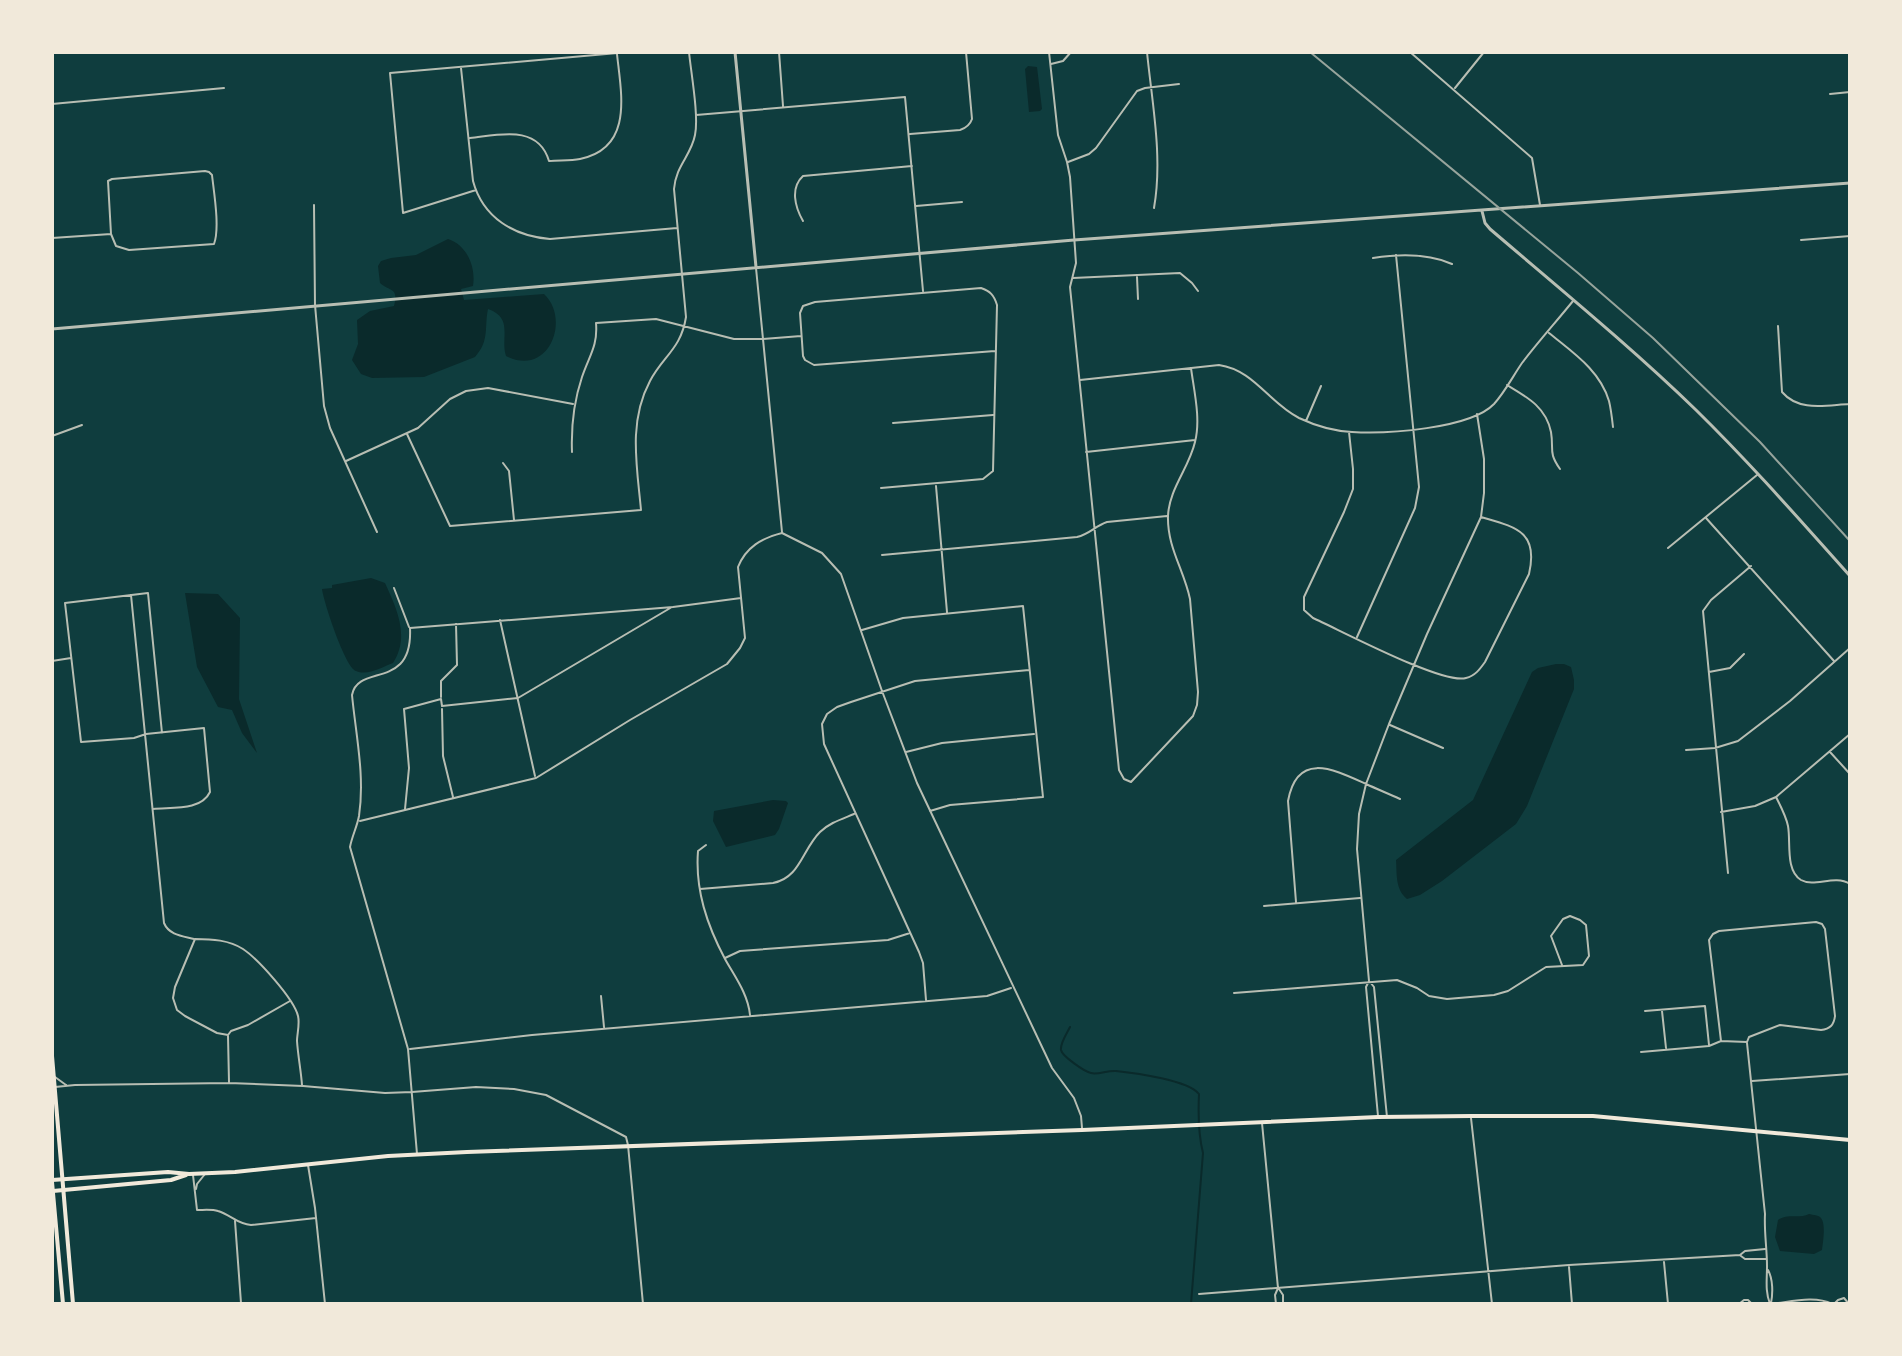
<svg xmlns="http://www.w3.org/2000/svg" width="1902" height="1356" viewBox="0 0 1902 1356" font-family="Inter,sans-serif">
	<style>
		.water { fill: #0a2a2b }
		.lines { fill: none; stroke-linecap: round; stroke-linejoin: round }
		.stream { stroke: #0a2a2b; stroke-width: 2 }
		.minor { stroke: #b8beb3; stroke-width: 2 }
		.tertiary { stroke: #b8beb3; stroke-width: 3 }
		.primary { stroke: #f1e9da; stroke-width: 4 }
		.trunk { stroke: #f1e9da; stroke-width: 4 }
		.rail { stroke: #97a49c; stroke-width: 2 }
	</style>
	<rect width="100%" height="100%" fill="#0f3d3e"/>
	<path class="water" d="M1028 66 1037 67 1042 109 1040 111 1029 112 1025 69Z
		M448 239C467 245 476 267 473 286L461 289 464 300 544 294C571 319 549 378 506 356 500 338 514 318 488 309 484 328 490 340 475 357L424 377 372 378 361 374 352 360 358 344 357 320 370 311 394 306C399 287 390 292 380 283L378 266 381 261 391 258 416 255Z
		M371 578 385 583C397 609 410 637 393 663 382 667 368 676 356 671 345 667 324 603 322 589L332 588V585Z
		M185 593 218 594 240 618 239 699 257 753 242 733 232 710 218 707 197 667Z
		M1556 664H1564L1571 667 1574 680V689L1527 806 1516 824 1442 881 1420 895 1407 899C1395 889 1397 874 1396 860L1473 800 1532 672 1538 668Z
		M773 800 786 801 788 803 779 829 775 835 726 847 713 821 714 811Z
		M1809 1214C1813 1215 1819 1215 1821 1218 1826 1224 1823 1242 1822 1250L1814 1254 1780 1251 1775 1237 1778 1220C1788 1213 1799 1219 1809 1214Z"/>
	<g class="lines">
		<path class="stream" d="M1070 1027C1067 1033 1060 1043 1061 1050 1062 1056 1085 1072 1091 1073 1098 1075 1108 1070 1116 1071 1135 1073 1188 1080 1199 1094 1198 1115 1198 1133 1203 1153L1191 1304"/>
		<path class="minor" d="M779 52 783 106
			M1049 52 1058 135 1067 162 1070 177 1076 263 1070 287 1119 770 1124 779 1131 782 1193 716 1197 705 1198 692 1190 599C1184 570 1167 547 1168 516 1169 489 1189 468 1195 442 1201 419 1194 391 1191 368
			M1147 52C1152 103 1163 157 1154 208
			M1410 52 1532 158 1540 205
			M1051 64 1063 61 1071 52
			M461 68 473 181C483 218 514 236 550 239L677 228
			M1455 88 1484 52
			M1830 94 1850 92
			M52 104 224 88
			M696 115 905 97 923 291
			M910 134 960 130C966 128 970 125 972 119L966 52
			M470 138C499 135 538 124 549 161 559 160 570 161 580 159 634 148 621 93 617 54
			M1068 162 1089 154 1096 148 1137 91 1145 88 1179 84
			M476 190 403 213 390 73 629 52
			M314 205 315 305 324 406 330 428 377 532
			M916 206 962 202
			M803 221C795 207 790 188 803 176L912 166
			M52 238 111 234 116 246 129 250 214 244C220 228 214 193 212 175L209 172 205 171 112 179 108 181 111 234
			M1801 240 1850 236
			M1373 258C1399 254 1427 253 1452 264
			M756 268 782 532
			M1137 277 1138 299
			M1073 278 1180 273 1192 283 1198 291
			M1778 326 1782 392C1799 412 1826 405 1850 404
			M1549 333C1572 352 1600 370 1609 401 1611 409 1612 418 1613 427
			M1080 380 1219 365C1254 370 1269 403 1299 418 1316 426 1333 431 1352 432 1386 434 1470 429 1494 404 1505 392 1513 376 1522 363 1538 342 1556 322 1573 301
			M1507 385C1527 397 1546 407 1551 432 1554 450 1548 452 1560 469
			M1306 421 1321 386
			M893 423 993 415
			M1349 432 1353 469V489L1344 512 1304 597V610L1313 618C1340 630 1443 685 1466 678 1475 676 1480 669 1485 662L1529 574C1539 531 1515 527 1481 517
			M407 434 450 526 641 510C637 466 628 422 650 381 663 356 681 349 686 317L674 189C676 165 691 156 695 135 699 116 691 73 689 52
			M52 436 82 425
			M572 452C571 426 574 401 582 377 589 356 598 346 596 323L656 319 734 339H763L801 336
			M1086 452 1195 440
			M346 461 418 428 450 399 466 391 488 388 573 404
			M503 463 509 471 514 520
			M936 486 947 612
			M881 488 983 479 993 471 997 305C994 295 990 291 981 288L815 302 803 306 800 313 803 356 805 360 814 365 995 351
			M1706 518 1834 661
			M782 533 822 553 841 574 882 691 917 783 1052 1068 1074 1098 1081 1116 1082 1128
			M1668 548 1757 475
			M882 555 1077 537C1090 534 1095 526 1107 522L1167 516
			M394 588 409 627
			M131 595 164 923C169 935 182 936 194 939
			M500 620 535 776
			M862 630 903 618 1023 606 1043 797 950 805 930 811
			M1357 637 1415 508 1419 487 1396 255
			M52 661 71 658
			M1709 672 1730 668 1744 654
			M441 697V681L457 665 456 624
			M442 709 443 756 453 797
			M1390 725 1443 748
			M1686 750 1715 748 1738 741 1790 701 1850 648
			M906 752 942 743 1034 734
			M1830 752 1850 774
			M1776 797C1781 807 1786 816 1788 826 1791 842 1785 870 1801 880 1815 888 1834 874 1850 884
			M153 809C172 807 201 811 210 792L204 728 146 734 134 738 81 742 65 603 148 593 162 733
			M405 809 409 768 404 709 441 699 442 706 518 698 672 607
			M1721 812 1755 806 1776 797 1850 734
			M360 821 536 778 630 720 727 664 740 648 745 638 738 567C746 547 762 538 782 533
			M706 845 698 851C695 890 707 925 725 959 735 977 748 994 750 1015
			M1728 873 1703 611 1711 600 1751 566
			M700 889 773 883C800 878 802 850 820 832 829 823 842 819 854 814
			M1296 902 1288 801C1297 751 1333 769 1366 784 1377 789 1389 794 1400 799
			M1264 906 1360 898
			M725 958 740 951 888 940 910 933
			M1370 982 1374 987 1387 1117
			M1234 993 1397 980 1417 988 1429 996 1447 999 1494 995 1508 991 1546 967 1583 965 1589 956 1586 925 1580 920 1570 916 1563 919 1551 936 1562 965
			M601 996 604 1027
			M926 1000 923 963 919 952 824 744 822 724 827 714 837 707 851 702 915 681 1029 670
			M290 1001 248 1025 231 1031 228 1035 217 1033 185 1016 177 1010 173 998 175 987 195 939C212 939 229 940 243 949 258 959 294 999 298 1016 300 1024 297 1034 297 1041 298 1056 301 1071 302 1085
			M1645 1011 1705 1006 1709 1045
			M1662 1011 1666 1048
			M228 1036 229 1082
			M1747 1043 1765 1214C1764 1232 1767 1248 1767 1266 1767 1280 1765 1291 1770 1304
			M410 1049 532 1035 987 996 1011 988
			M1641 1052 1709 1046 1721 1041 1747 1042 1749 1037 1780 1025 1821 1030C1830 1029 1834 1025 1835 1016L1825 929 1822 924 1816 922 1719 931 1713 934 1709 940 1721 1041
			M55 1077 66 1085
			M1752 1081 1850 1074
			M55 1087 75 1085 229 1083 303 1086 385 1093 412 1092 476 1087 514 1089 546 1095 626 1137 628 1145 643 1304
			M1378 1116 1366 987 1369 981 1357 849 1359 814 1366 784 1389 724 1427 634 1481 517 1484 493V459L1477 414
			M1471 1118 1492 1304
			M1262 1123 1278 1288 1275 1295 1276 1304
			M417 1154 408 1049 350 847C352 836 357 827 359 816 365 776 356 736 352 695 358 663 413 691 410 628L673 607 741 598
			M308 1165 315 1208 325 1304
			M193 1175 197 1210C204 1210 212 1209 218 1211 231 1215 237 1224 251 1225L316 1218
			M196 1189 197 1184 205 1174
			M235 1221 241 1303
			M1741 1256 1745 1259H1766
			M1664 1262 1668 1304
			M1569 1267 1572 1304
			M1768 1270C1773 1279 1773 1293 1771 1303
			M1279 1289 1283 1295V1304
			M1199 1294 1569 1265 1740 1255 1745 1251 1765 1249
			M1739 1304 1744 1300H1748L1752 1304
			M1771 1304C1790 1302 1815 1295 1832 1304
			M1834 1304 1838 1300 1844 1298 1849 1304"/>
		<path class="tertiary" d="M735 52 756 267
			M1482 211 1485 223 1490 229C1559 288 1630 346 1696 410 1750 463 1800 520 1850 576
			M52 329 1074 240 1850 183"/>
		<path class="primary" d="M52 1180 168 1172 189 1174 235 1172 388 1156 467 1152 1082 1130 1378 1117 1471 1116H1593L1850 1140
			M53 1191 171 1180 186 1175"/>
		<path class="trunk" d="M52 1056 73 1304
			M52 1182 63 1304"/>
		<path class="rail" d="M1310 52 1578 273 1653 338 1760 442 1850 541"/>
	</g>
	<rect width="1902" height="1356" fill="none" stroke="#f1e9da" stroke-width="108"/>
</svg>
